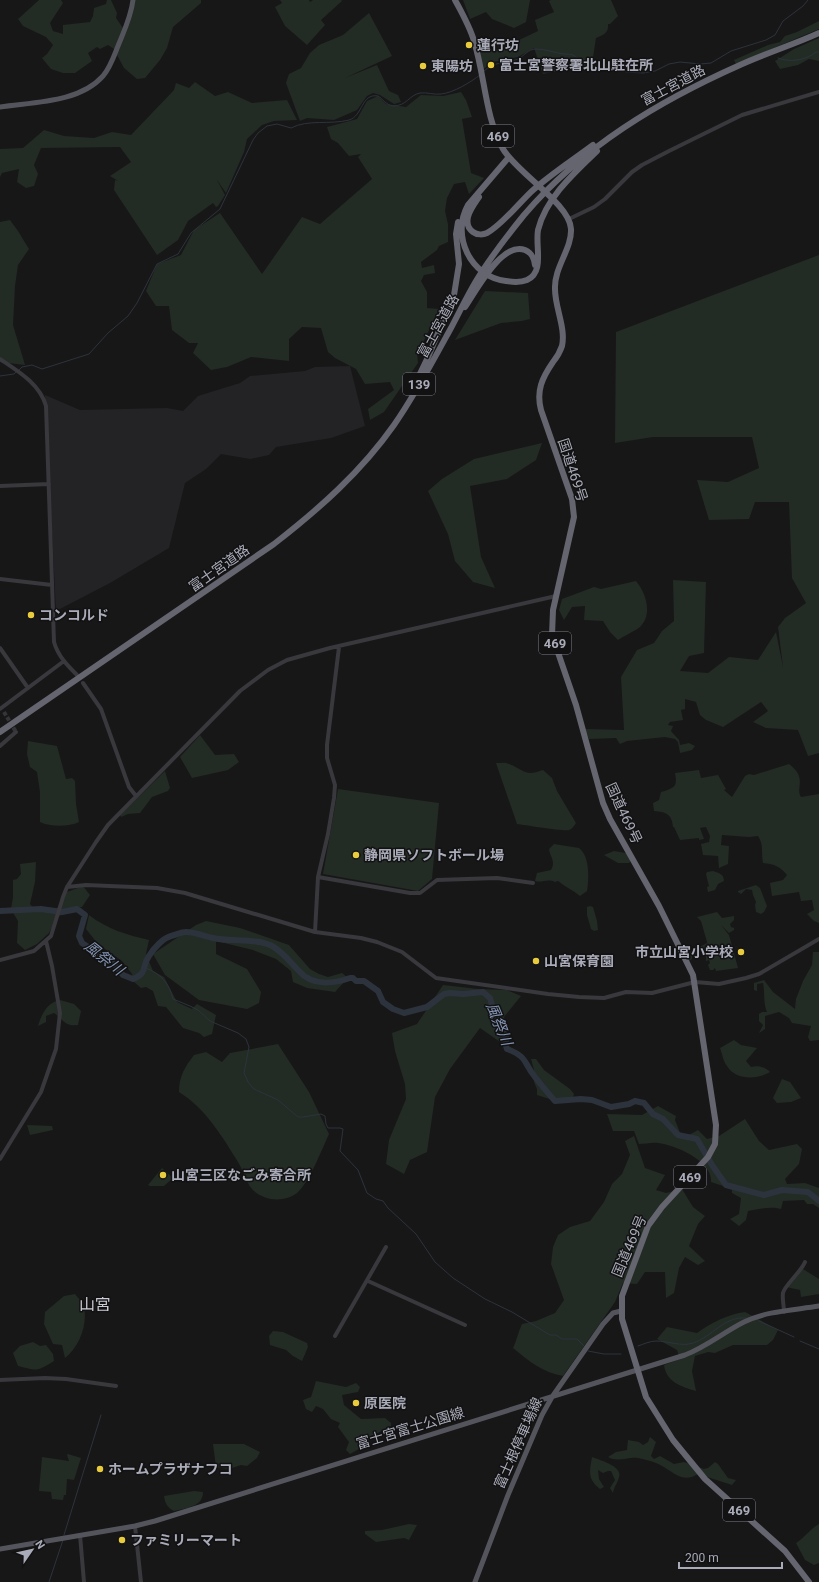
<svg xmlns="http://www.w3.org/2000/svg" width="819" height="1582" viewBox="0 0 819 1582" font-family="Roboto,'Noto Sans JP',sans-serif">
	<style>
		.built { fill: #232325 }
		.green { fill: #232b25 }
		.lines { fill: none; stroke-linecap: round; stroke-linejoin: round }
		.stream { stroke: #2d333c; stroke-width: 1 }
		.river { stroke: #2d333c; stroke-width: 6 }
		.minor-tunnel { stroke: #343538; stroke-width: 4; stroke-dasharray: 4 2; stroke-linecap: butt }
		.minor { stroke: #38383d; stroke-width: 4 }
		.major { stroke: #54545c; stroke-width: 5 }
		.highway { stroke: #64656e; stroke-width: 6 }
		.poi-dot { fill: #e9cc3e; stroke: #121213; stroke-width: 1.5 }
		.labels { text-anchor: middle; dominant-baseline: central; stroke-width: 3; stroke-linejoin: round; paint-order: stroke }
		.shield { fill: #121213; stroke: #7c7d86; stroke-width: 1 }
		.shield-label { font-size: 13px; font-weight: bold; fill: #a9abb8 }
		.poi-label { font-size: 14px; font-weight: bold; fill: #a9abb8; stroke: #121213; text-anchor: start }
		.street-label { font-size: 14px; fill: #a9abb8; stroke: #121213 }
		.water-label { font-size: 15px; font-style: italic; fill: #8293b1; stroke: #121213 }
		.quarter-label { font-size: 16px; fill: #cacbd4; stroke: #121213 }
	</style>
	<rect width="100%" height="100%" fill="#171718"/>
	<path class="built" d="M350 366 365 426 331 438 276 447 269 455 250 459 221 454 206 469 185 483 169 548 110 583 56 611 45 395 80 410 167 408 183 411 198 396 240 383 250 376 305 371 315 367Z"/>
	<path class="green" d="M39 0H61L63 3 50 23 53 31 63 34V25L90 22 93 16 94 8 106 4 107 0H111L117 13 116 18 123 28 118 46 114 49 108 45 100 49 97 47 88 53 92 61 75 73H63L51 69 42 58 47 54 53 45 46 37 23 26 18 19Z
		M132 0H201V3L173 27 167 48 160 60 145 78 137 79 124 68 117 55Z
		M280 0H309L310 2 313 0H341L342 1 321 20 325 25 307 45 285 26 275 7 282 3Z
		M463 0H530L526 22 514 28 492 19 486 12 470 19Z
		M551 0H611L618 16 610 24H608C609 33 603 35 596 38L592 64 543 74 534 48 518 57 493 62 482 70 479 53 502 48 538 31 535 20 554 12 549 1Z
		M369 13 392 56 345 78 377 65 389 91 398 95 401 102 394 104 380 95 373 93 367 96 357 110 334 120 307 118 300 121 286 83 289 74 301 68 310 53 319 45 343 35Z
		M819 21V29L736 64 734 60 768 45 780 42 785 36 797 32Z
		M819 38V61L809 59 798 65 780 69 775 61 794 49Z
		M195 82 215 96 228 92 252 103 287 100 297 120 274 121 262 125 247 139 244 152 226 193 217 180 225 195 218 206 216 207 213 203 188 221 178 240 157 255 114 190 115 180 118 181 110 176 131 162 120 147 41 148 34 165 38 174 34 186 26 188 17 182 19 169 2 173 0 177V149L23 148 44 130 64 136 94 138 112 132 131 135 174 90 176 83 189 88Z
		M461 92 466 100 472 117 462 119 471 173 484 178 469 194 465 182 454 184 447 198 445 211 448 224V242L439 246 437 250 421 262 422 268 434 265 435 273 424 275 421 281 427 292V308L439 309 418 353 417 352 418 363 384 412 370 420 368 409 394 390 390 382 365 384 356 369 335 358 328 352 321 328 302 327 289 339V361L251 357 227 367 211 370 193 353 198 343H189L172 330 169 306H156L146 291 157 264 181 255 194 230 220 213 262 274 302 217 320 224 372 179 358 157 361 154 349 156 338 143 331 139 327 127 357 119 367 101 378 96 386 104 406 107 421 95 443 96Z
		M10 220 18 231 29 249 18 265 15 286 13 325 25 365 0 362V222Z
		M819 255V753L808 756 798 730 766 728 753 722 768 711 761 702 723 727 706 720 700 715 696 702 685 699V709L681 710 683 720 670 722 668 725 673 726 671 731 679 740 680 745 689 743 695 746 692 750 680 753 678 742 675 739 665 737 627 741 620 744 616 738 589 739 585 729 624 730 621 677 637 650 654 643 662 631 674 621 673 580 706 582 704 653 689 656 680 671 708 673 729 657 758 660 776 632 783 667 778 627 785 618 806 603 792 578 789 502H755L749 519 709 520 697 480 728 482 759 468 752 437H653L615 443 616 332Z
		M485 291 528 293 530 319 522 321 501 323 455 340Z
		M542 443 536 460 507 479 470 486 481 557 495 588 473 582 455 561 448 534 428 491 442 479 474 459Z
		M636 581C646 593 653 614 640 627 635 631 624 636 618 640L610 632 603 621 584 620 585 606 572 607 564 620 559 610 562 599 594 587 601 589Z
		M200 735 215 755 234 754 239 762 228 770 192 778 180 757Z
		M28 741 57 746 66 779 72 778 75 781 76 804 79 822C69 827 50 827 40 822V792L37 772 30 767 27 754Z
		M496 763C500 763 506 762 509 764 525 770 524 777 543 770L552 778 557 791 576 823C574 826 572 829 569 830 566 832 525 825 517 824Z
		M789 764C808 778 795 788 801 797L819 794V923L814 921 807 914 814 910 812 900 801 901 799 892 772 896 770 883 783 880 787 875C780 866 773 864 763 863 761 853 764 845 758 836L749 837 722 835 721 845 729 846 728 864 719 868 718 856 703 855 701 844 709 842 710 836 706 827 700 828 704 839 699 840V838L680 840 674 827H673C672 814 666 812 654 811L653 803 659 800 661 792C674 788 678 787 675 773L699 770 701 778 718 775 726 789 724 790 732 797 745 776 749 774 754 775Z
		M165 771 170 788 168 791 152 797 140 813 128 814 121 817 120 815Z
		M338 789 439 803 432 879 418 891 323 874Z
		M554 844 579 848C590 856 589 879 587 891L580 896C573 890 565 887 558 881L555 882C548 878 542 883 535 881L537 873 551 870C556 861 550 857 549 849Z
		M614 851 626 853 631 861 629 863H618L604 855Z
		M36 862 35 882 30 904 35 910 54 911 60 905 67 892 83 886 90 895 82 907 72 908 58 917 49 933 37 944 25 950 17 943 18 921 11 909 13 897V880L17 879 21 874 20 864Z
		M713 871C719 873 724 874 724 881L718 884 715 890 708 892 707 887 709 886 706 874 707 872Z
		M756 885 760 888 767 906 764 912 761 914 756 912 755 905 756 902 753 895 752 890 746 889 741 894 738 892V891Z
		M590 906 593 907 597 921 598 930 594 931 591 929 587 915V907Z
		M717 912 722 918 734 916V920L730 924 731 927 734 928V930L729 933 721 925 729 935 738 968 716 971 715 968 713 970H710L708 965 710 963 709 960 706 961V956L704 952H698L692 956V959L689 961 686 954 707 943 709 949 701 921 697 917Z
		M89 915C107 929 127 935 149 940L146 954 153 971 164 977 177 1002 192 1009 197 1004 216 1015 212 1034 204 1037 199 1033 183 1028 166 1007 158 1006 153 991 146 987 141 988 134 982 132 974 122 961 98 944 86 929Z
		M206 921 240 928 289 945 310 969 319 974 328 977 342 973 347 977V979L335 992 307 988 293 982 291 971 276 959 253 950 216 941V954L247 969 261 992 259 1003 247 1009 199 1000 165 975 153 954 196 925Z
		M813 952H819V1040L810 1041 808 1037 811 1026 792 1023 789 1018 779 1012 765 1016V1029L759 1033 763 1025 759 1021V1014L762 1012H767C763 1003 765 993 763 983L757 984V991L754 990V983L764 980 773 992 795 1009 796 999 803 981 812 965Z
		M443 985 478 989 507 990 521 996 504 1017 508 1036 503 1044 480 1028 450 1069 435 1097 427 1152 410 1160 404 1174 386 1164 389 1140 406 1099 405 1084 395 1051 392 1033 417 1024Z
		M60 1000 74 1004 81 1011 78 1025C65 1027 64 1020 54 1013L46 1016V1022L38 1026C42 1013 47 1003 60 1000Z
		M734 1040 741 1045 757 1048 746 1061 751 1067C758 1065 765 1067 770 1072 757 1080 735 1080 727 1066 723 1061 722 1053 720 1048Z
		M278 1044 309 1092 329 1134C322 1149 309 1183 297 1193 284 1203 263 1201 252 1189 246 1182 243 1170 238 1162 222 1136 205 1108 179 1092 179 1076 185 1067 194 1055L206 1052 222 1062 230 1053Z
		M531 1059H536L544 1070 570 1089 574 1094 573 1097H568L562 1103 537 1095V1089L534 1082V1070Z
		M782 1079 790 1082 801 1098 791 1102 777 1103 773 1098Z
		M658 1106 676 1116 675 1120 681 1135 687 1136 698 1130 707 1139 719 1136 745 1119 759 1141 769 1150 797 1144 802 1149 799 1164 785 1179 787 1184 805 1183 819 1188V1208L813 1204H807L804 1200 783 1201 781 1209C771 1206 759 1209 748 1211L746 1220 739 1226 730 1219 739 1214 741 1198 732 1193V1189L711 1182C713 1161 675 1145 658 1143 652 1142 645 1144 639 1144L634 1131H613L607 1114 642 1115Z
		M27 1125 52 1126 53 1130 30 1135Z
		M634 1136 645 1168 665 1175 656 1190 666 1193 682 1189 693 1207 705 1216 698 1224 689 1246 705 1261 698 1265 685 1257 679 1268 674 1293 666 1298 665 1272H645L637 1284 623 1283 615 1302 563 1376C542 1372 530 1362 513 1348 517 1340 518 1332 522 1324L536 1321 555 1313 564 1300 551 1264 553 1247 558 1235 570 1227 590 1221 604 1202 612 1184 622 1174 630 1155 625 1141Z
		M162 1168 173 1178 164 1186H150L148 1185Z
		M803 1269 819 1279V1294L801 1297 800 1290 786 1287Z
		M75 1294C77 1297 81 1300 83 1304 89 1322 80 1346 65 1358L62 1345 53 1344 44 1324 45 1312 64 1296Z
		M745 1312 778 1330 773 1340 767 1345H733L715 1353 708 1352 695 1356 692 1371 696 1391C682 1387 666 1382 664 1365L680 1359 677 1350 657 1339 667 1327 697 1333C711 1323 728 1314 745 1312Z
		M273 1331 283 1332 307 1343 308 1347 302 1361 293 1356 286 1350 270 1345 269 1336Z
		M33 1342 40 1346 46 1345 53 1354 54 1361C36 1372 38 1371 18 1366L13 1353 20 1346Z
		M316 1381 346 1387 356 1383 360 1387 358 1392 342 1395 344 1405 361 1419 385 1418 391 1423V1426L372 1436 366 1445 350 1454 346 1450 349 1442 338 1427 340 1423 331 1419 323 1409 316 1406 312 1412 306 1409 303 1400 311 1397Z
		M650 1437 656 1442 651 1456 654 1459 660 1456 674 1464 684 1462 704 1469 708 1468 715 1462 718 1464 728 1478 736 1480 732 1485 698 1474C680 1485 672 1469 656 1463 651 1461 644 1459 638 1458 628 1456 619 1463 608 1457L616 1452 627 1450 628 1440 639 1442 643 1445 648 1442Z
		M213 1444H244L260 1452 257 1458 247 1466 241 1465 229 1469 216 1467Z
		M68 1454 81 1458 74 1480 67 1479 66 1495H64L63 1500 52 1499 51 1492 39 1491 42 1457 69 1461 67 1455Z
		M592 1457C599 1460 623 1466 619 1477 618 1483 614 1486 613 1493L610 1488 615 1480 611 1471H608L603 1473 598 1470 599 1479 604 1487 600 1489C588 1479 589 1473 592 1457Z
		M194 1491 203 1492C203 1507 186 1508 174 1511 168 1508 165 1504 164 1496Z
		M409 1524 417 1525 409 1540 404 1538 376 1542 365 1534V1531L382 1530Z
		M819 1524V1563L814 1565 805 1560 796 1543C805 1537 810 1529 819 1524Z"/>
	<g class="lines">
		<path class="stream" d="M778 58C790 63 807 60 816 52H819
			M484 71C496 60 504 65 518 59 524 56 528 49 536 49 546 49 555 53 564 54 567 54 570 54 573 55 580 59 583 65 591 67 607 72 612 52 626 72L643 73 655 71 669 64 680 62 700 64 711 63 731 51 766 40 775 35 783 21 803 6 808 0
			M19 370 22 367 32 365 42 369 89 354 108 333 128 316 137 303 157 264 178 254 191 233 220 209 253 140 258 133 267 126 277 124 291 128C308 119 330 125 349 120 363 116 361 93 378 96 383 99 386 105 393 106 407 106 409 95 420 93 427 92 434 95 441 94 453 93 471 82 480 75
			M0 376 14 374 16 372
			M146 968C161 974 169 983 173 999L190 1006 198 1010 210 1021 238 1033 246 1039 249 1047 244 1073 248 1082 254 1089 278 1100 298 1117H303L321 1114 325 1116 326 1124 328 1128H340L343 1129 340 1151 358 1170 367 1193 376 1199 383 1201 388 1208 416 1234 435 1262 453 1278 485 1299 512 1312 550 1335H556L562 1339H577L584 1346
			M759 1321 794 1337
			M800 1341 819 1349
			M638 1346C644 1344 650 1341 656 1341 668 1341 682 1347 693 1343 712 1337 724 1316 746 1318
			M588 1351 604 1354H621
			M64 1535 101 1415
			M49 1582 63 1540"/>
		<path class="river" d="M0 911 41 909 62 912 77 909 85 915 79 936 82 943 113 963 123 975 133 979C149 972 141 967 149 956 154 948 163 938 171 936 176 935 181 932 186 932 195 932 204 936 213 938 230 942 257 938 272 946 283 952 290 962 299 971 312 986 333 984 350 978H353L356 981H364L378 991 383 1002 393 1009 404 1013 427 1007 444 994 450 993 463 994 483 992 490 998 497 1023 506 1037V1046L507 1049C528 1057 523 1062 535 1077 541 1085 548 1093 555 1101L581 1099 592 1100 611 1107 629 1104 635 1101 644 1103 653 1114 663 1119 678 1135 697 1139 712 1165 726 1185 764 1195 782 1190 808 1192 819 1201"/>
		<path class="minor-tunnel" d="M4 712 16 732"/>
		<path class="minor" d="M569 219 594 207 605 199 632 172 642 165 669 151 742 115 819 92
			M0 359C18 371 40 384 46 406L54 642C58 656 67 665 77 675
			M0 486 49 484
			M0 579 52 585
			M0 648 28 688
			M83 683 101 709 129 787 136 796
			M0 709 64 661
			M0 746 16 732
			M318 877 410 893H420L437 880 497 878 533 883
			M67 887 86 885 157 888 185 893 315 932 361 938 377 942 402 952 436 978 548 994 579 997 604 998 626 992 652 993 695 982 719 984 746 978 759 974 819 939
			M315 932 318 877 328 834 334 798 335 785 327 758V745L339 647
			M0 960 34 951 51 936 63 897 67 887 96 842 108 825 240 691 268 670 287 660 330 648 556 596
			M0 1159 41 1092 56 1049 60 1013 52 966 46 941
			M368 1281 465 1325
			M784 1312C784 1306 782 1298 783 1293 784 1286 801 1272 805 1262
			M335 1336 386 1247
			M0 1380 45 1378 66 1379 116 1386
			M135 1526 141 1582
			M80 1535 84 1582"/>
		<path class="major" d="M0 107C33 102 79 103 103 76 110 68 114 56 118 46 124 31 131 17 133 0
			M0 1549 135 1526 155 1521 685 1355C706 1347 724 1332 744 1322 766 1311 795 1310 819 1306
			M475 1582 508 1495 542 1415 552 1397 603 1324 613 1313 621 1311"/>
		<path class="highway" d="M455 0C462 13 470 27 474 41 485 76 485 117 503 149 517 173 570 204 571 229 572 249 554 267 555 289 555 308 566 328 562 346 560 352 557 357 553 362 542 378 536 391 541 410L572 499 574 517 553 610 552 635 576 705 603 803 610 819 659 906 693 975 716 1125 715 1144 708 1157 662 1207 648 1226 622 1296V1319L646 1397 673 1440 705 1479 785 1551 809 1582
			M509 157 468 205C451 235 470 277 506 281 512 282 520 283 527 280 545 272 535 246 538 230 546 198 574 173 597 151
			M479 197C473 206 460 222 473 232 477 235 483 235 487 233 501 226 520 202 532 191 551 174 573 160 593 145
			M465 307C476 291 502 241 525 250 532 253 534 258 535 265
			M417 380 428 357 454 295 459 264 456 234 458 222
			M0 732 274 544C319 509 361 472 394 425 415 395 433 361 451 328 459 313 467 296 476 281 490 258 507 236 524 215 582 147 659 101 740 65 766 53 793 45 819 33"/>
	</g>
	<g class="poi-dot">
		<circle cx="469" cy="45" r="4"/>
		<circle cx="491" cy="65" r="4"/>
		<circle cx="423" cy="66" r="4"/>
		<circle cx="31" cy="615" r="4"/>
		<circle cx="356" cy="855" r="4"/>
		<circle cx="741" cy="952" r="4"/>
		<circle cx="536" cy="961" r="4"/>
		<circle cx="163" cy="1175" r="4"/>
		<circle cx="356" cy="1403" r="4"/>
		<circle cx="100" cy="1469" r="4"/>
		<circle cx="122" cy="1540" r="4"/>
	</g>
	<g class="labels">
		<g class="shield">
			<rect x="482" y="125" width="32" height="22" rx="3"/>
			<rect x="403" y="373" width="32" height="22" rx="3"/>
			<rect x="539" y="632" width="32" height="22" rx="3"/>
			<rect x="674" y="1166" width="32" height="22" rx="3"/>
			<rect x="723" y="1499" width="32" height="22" rx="3"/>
		</g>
		<g class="shield-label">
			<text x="498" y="136">469</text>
			<text x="419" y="384">139</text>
			<text x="555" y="643">469</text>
			<text x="690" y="1177">469</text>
			<text x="739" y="1510">469</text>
		</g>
		<g class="poi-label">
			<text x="477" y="45">蓮行坊</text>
			<text x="499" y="65">富士宮警察署北山駐在所</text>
			<text x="431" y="66">東陽坊</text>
			<text x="39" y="615">コンコルド</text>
			<text x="364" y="855">静岡県ソフトボール場</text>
			<text x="733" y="952" text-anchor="end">市立山宮小学校</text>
			<text x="544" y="961">山宮保育園</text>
			<text x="171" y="1175">山宮三区なごみ寄合所</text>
			<text x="364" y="1403">原医院</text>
			<text x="108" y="1469">ホームプラザナフコ</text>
			<text x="130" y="1540">ファミリーマート</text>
		</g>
		<g class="street-label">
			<text transform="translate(673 85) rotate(-28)">富士宮道路</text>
			<text transform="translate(438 326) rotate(-61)">富士宮道路</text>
			<text transform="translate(573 470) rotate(72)">国道469号</text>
			<text transform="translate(219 568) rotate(-35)">富士宮道路</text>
			<text transform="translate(624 813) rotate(65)">国道469号</text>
			<text transform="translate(629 1246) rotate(-67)">国道469号</text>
			<text transform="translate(410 1428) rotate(-17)">富士宮富士公園線</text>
			<text transform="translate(518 1443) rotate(-66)">富士根停車場線</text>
		</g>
		<g class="water-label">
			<text transform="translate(104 958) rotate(39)">風祭川</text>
			<text transform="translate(499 1024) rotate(68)">風祭川</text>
		</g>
		<g class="quarter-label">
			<text x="95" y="1304">山宮</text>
		</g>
	</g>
	<g transform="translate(32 1550) rotate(56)" stroke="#121213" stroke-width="3" paint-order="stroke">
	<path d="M0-3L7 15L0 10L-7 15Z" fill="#a9abb8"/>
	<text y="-6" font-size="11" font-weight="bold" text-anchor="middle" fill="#a9abb8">N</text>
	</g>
	<path d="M679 1562v6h103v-6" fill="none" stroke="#a9abb8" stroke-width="2"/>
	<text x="685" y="1562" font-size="12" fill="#a9abb8" stroke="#121213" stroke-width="3" paint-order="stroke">200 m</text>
</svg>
